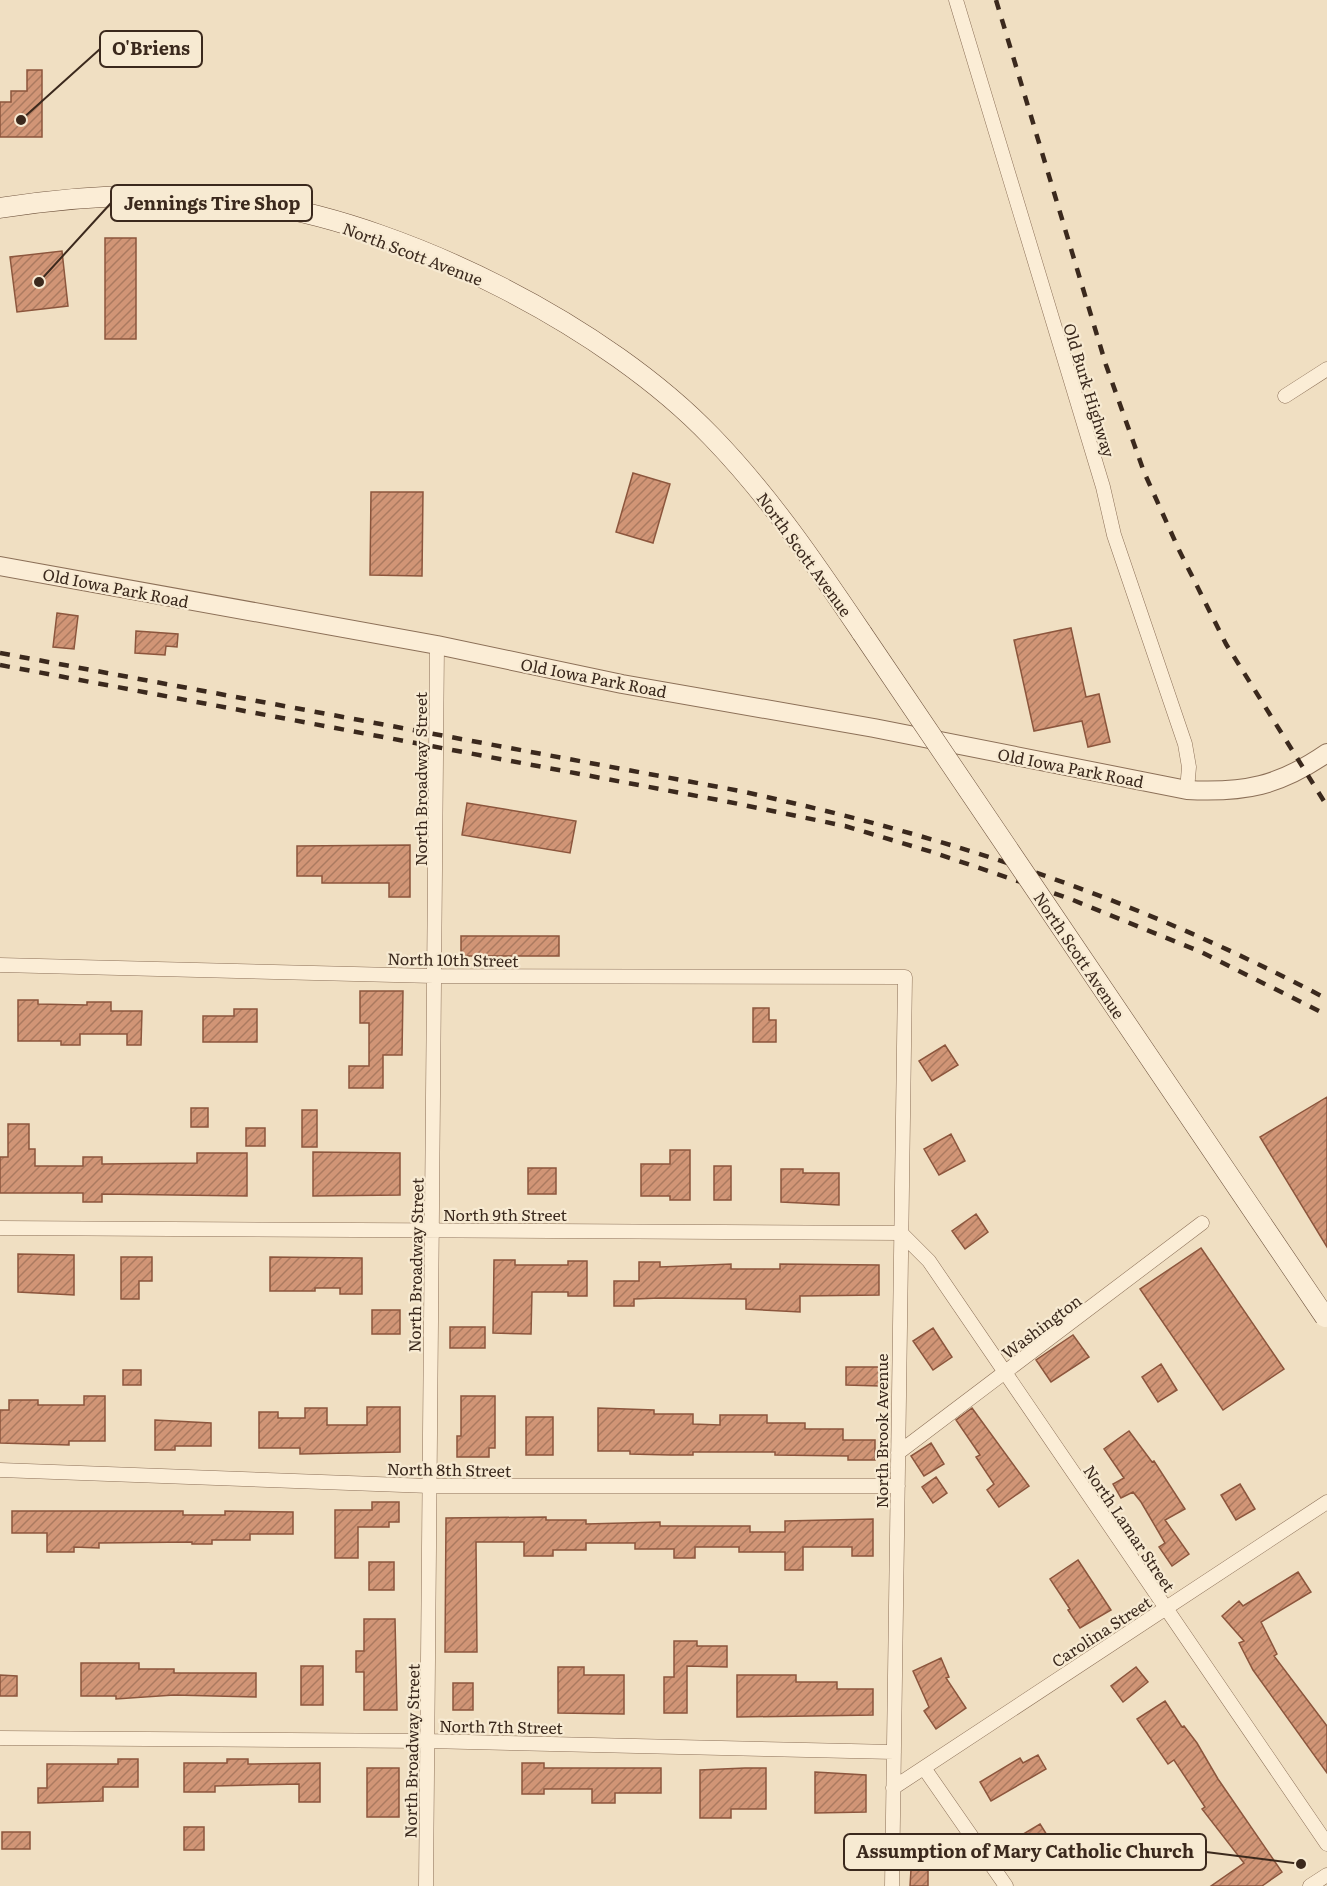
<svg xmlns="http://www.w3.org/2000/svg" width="1327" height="1886" viewBox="0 0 1327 1886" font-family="Literata,serif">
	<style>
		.building { fill: url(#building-hatch); stroke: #8c563d; stroke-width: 1.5 }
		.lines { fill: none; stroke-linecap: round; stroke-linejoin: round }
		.minor-casing { stroke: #8c7058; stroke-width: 15 }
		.tertiary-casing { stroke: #8c7058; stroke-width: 20 }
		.secondary-casing { stroke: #6d513b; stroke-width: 21 }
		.minor { stroke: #fbedd6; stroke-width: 14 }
		.tertiary { stroke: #fbedd6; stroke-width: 18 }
		.secondary { stroke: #fbedd6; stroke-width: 20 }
		.rail { stroke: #3b291d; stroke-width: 4.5; stroke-dasharray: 10 10; stroke-linecap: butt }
		.secondary-bridge-casing { stroke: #6d513b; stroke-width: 21; stroke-linecap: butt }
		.secondary-bridge { stroke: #fbedd6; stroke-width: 20 }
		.labels { text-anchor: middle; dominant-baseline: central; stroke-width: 4.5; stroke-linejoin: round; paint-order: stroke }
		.street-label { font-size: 16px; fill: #3b291d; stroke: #f7ead2 }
		.leader { fill: none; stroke: #3b291d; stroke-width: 2 }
		.callout-dot { fill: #3b291d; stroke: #f7ead2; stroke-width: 2 }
		.callout { fill: #f7ead2; stroke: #3b291d; stroke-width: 2 }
		.callout-label { font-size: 18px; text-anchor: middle; font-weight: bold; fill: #3b291d }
	</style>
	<defs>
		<pattern id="building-hatch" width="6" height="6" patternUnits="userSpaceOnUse" patternTransform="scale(1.5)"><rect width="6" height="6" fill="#d19576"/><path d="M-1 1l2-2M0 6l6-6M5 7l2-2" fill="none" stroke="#ab7a60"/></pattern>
	</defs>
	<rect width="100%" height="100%" fill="#f0dfc2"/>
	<path class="building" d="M27 70H42V137H0V102H11V91H27Z
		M105 238H136V339H105Z
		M62 251 68 306 17 312 10 257Z
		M633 473 670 484 653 543 616 532Z
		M371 492H423L422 576 370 575Z
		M57 613 78 616 74 649 53 647Z
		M1071 628 1086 697 1099 694 1110 742 1088 747 1082 721 1034 731 1014 640Z
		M136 631 178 634 177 647 166 646 165 655 135 653Z
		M467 803 576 821 570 853 462 835Z
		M410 845V897H389V883H322V876H297V846Z
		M461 936H559V956H461Z
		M360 991H403L402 1055H383V1088H349V1066H369V1023H360Z
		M18 1000H38V1004L87 1005V1002H111V1011H142L141 1045H127V1034H80V1045H61V1041H18Z
		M753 1008H769V1020H776V1042H753Z
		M234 1009H257V1042H203V1016H234Z
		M945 1045 958 1065 932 1081 919 1061Z
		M1327 1097V1247L1260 1137Z
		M191 1108H208V1127H191Z
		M302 1110H317V1147H302Z
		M8 1124H29V1149H35V1166H83V1157H102V1164L197 1163V1153H247V1196L102 1194V1202H83V1193H0V1157H8Z
		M246 1128H265V1146H246Z
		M951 1134 965 1161 939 1175 924 1149Z
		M670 1150H690V1200H670V1196H641V1164H670Z
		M313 1152 400 1153V1195L313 1196Z
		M714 1166H731V1200H714Z
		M528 1168H556V1194H528Z
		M781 1169H803V1173H839V1205L781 1202Z
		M976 1214 988 1232 965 1249 952 1231Z
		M1201 1248 1284 1369 1223 1410 1140 1289Z
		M18 1254 74 1255V1295L18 1292Z
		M121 1257H152V1281H139V1299H121Z
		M270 1257 362 1258V1294H340V1288H315V1291H270Z
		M494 1260H515V1265H568V1261H587V1296H568V1292H532L531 1334 493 1333Z
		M639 1262H660V1267L731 1264V1269H780V1264L879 1265V1295L800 1296V1312L746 1309V1299L660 1298 634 1299V1306H614V1281H639Z
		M372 1310H400V1334H372Z
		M450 1327H485V1348H450Z
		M933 1328 952 1357 933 1370 913 1341Z
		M1073 1335 1089 1357 1051 1382 1036 1360Z
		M1161 1364 1177 1390 1158 1402 1142 1377Z
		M846 1367H880V1386L846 1385Z
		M123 1370H141V1385H123Z
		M84 1396H105V1441H69V1445L0 1443V1410H9V1400H38V1405H84Z
		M461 1396H495V1448H489V1457H457V1436H461Z
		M367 1407H400V1452L300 1454V1448H259V1412H278V1418H305V1408H327V1425H367Z
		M598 1408 654 1410V1414H693V1424L720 1425V1415H767V1423H805V1429H843V1440H875V1460H848V1456L775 1455V1452H693V1455H670L630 1454V1451H598Z
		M972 1408 1029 1486 999 1507 987 1490 994 1484 976 1457 980 1455 956 1420Z
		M526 1417H553V1455H526Z
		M155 1420 211 1423V1446H175V1450H155Z
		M1129 1431 1152 1462 1154 1461 1185 1509 1165 1520 1189 1554 1172 1566 1159 1547 1165 1543 1141 1502 1133 1492 1121 1498 1113 1484 1124 1478 1104 1449Z
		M931 1443 944 1464 924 1476 911 1456Z
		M936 1477 947 1493 933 1503 922 1487Z
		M1240 1484 1255 1509 1236 1520 1221 1495Z
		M372 1502H399V1522H389V1527H358V1558H335V1510H372Z
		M12 1511H183V1515H225V1511L293 1512V1534H250V1540H212V1544H192V1542L99 1543V1548L74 1547V1552H47V1533H12Z
		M546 1517V1520H586V1524L660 1522V1526H750V1532H785V1521L873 1519V1556H852V1547H803V1570H785V1552H739V1547H695V1558H674V1549H635V1543H586V1550H553V1556H524V1542H476L477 1652H445L446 1518Z
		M1078 1560 1111 1610 1080 1628 1068 1610 1070 1609 1050 1579Z
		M369 1562H394V1590H369Z
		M1298 1572 1311 1592 1261 1622 1277 1654 1274 1656 1327 1726V1773L1253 1670 1239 1643 1244 1641 1222 1616 1239 1601 1243 1606Z
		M364 1619H395L397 1710H364V1672H356V1651H364Z
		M674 1641H697V1646H727V1667L687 1666V1713H664V1677H674Z
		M941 1658 949 1677 946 1678 966 1708 936 1729 924 1711 929 1707 913 1671Z
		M81 1663H139V1669H174V1673H256V1697L174 1695 116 1699V1696H81Z
		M301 1666H323V1705H301Z
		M558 1667H584V1675H624V1714L558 1713Z
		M1136 1667 1148 1682 1123 1702 1111 1686Z
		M0 1675 17 1676V1696H0Z
		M737 1675H796V1682H837V1689H873V1715L737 1717Z
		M453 1683H473V1710H453Z
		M1165 1701 1182 1727 1184 1726 1197 1743 1218 1779 1282 1872 1262 1886H1211L1244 1863 1202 1809 1205 1807 1174 1760 1168 1764 1137 1719Z
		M1038 1755 1046 1769 991 1801 980 1782 1020 1758 1023 1763Z
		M118 1759H138V1787H103V1801L38 1803V1788H47V1764H118Z
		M227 1759H248V1764L320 1763V1802H299V1784L215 1786V1792H184V1763H227Z
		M522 1763H544V1768H661V1793H615V1803H592V1789H544V1794H522Z
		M367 1768H399V1817H367Z
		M745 1768H766V1809H731V1818H700V1770Z
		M815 1772 866 1775V1812L815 1813Z
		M1040 1824 1057 1851 1032 1867 1015 1839Z
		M184 1827H204V1850H184Z
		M2 1832H30V1849H2Z
		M913 1837H928V1886H910Z"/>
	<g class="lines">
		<g class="minor-casing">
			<path id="minor" d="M956 0 1103 487 1114 535 1185 744 1189 767 1187 790
				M1285 396 1327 369
				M0 965 434 976 905 977 892 1886
				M0 1228 901 1233 929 1261 1327 1844
				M898 1453 1202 1223
				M0 1470 430 1486H898
				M0 1738 427 1741 894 1752
				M924 1768 1006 1886
				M893 1788 1327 1502
				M426 1886 437 645
				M1310 1886 1327 1875"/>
		</g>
		<g class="tertiary-casing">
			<path id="tertiary" d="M0 566 437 645 622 684 874 728 1187 790C1245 793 1279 786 1327 753"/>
		</g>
		<g class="secondary-casing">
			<path id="secondary" d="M0 208C86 194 175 191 261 204 411 228 607 327 712 437 770 497 816 565 862 633"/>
		</g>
		<use href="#minor" class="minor"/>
		<use href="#tertiary" class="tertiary"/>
		<use href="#secondary" class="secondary"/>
		<path class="rail" d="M996 0 1106 365 1144 472 1179 550 1226 644 1327 806
			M0 653 740 791C951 837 1136 898 1327 999
			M0 665 729 802 845 826 932 852 1068 898 1201 952 1327 1015"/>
		<g class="secondary-bridge-casing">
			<path id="secondary-bridge" d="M862 633 1325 1317"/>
		</g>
		<use href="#secondary-bridge" class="secondary-bridge"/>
	</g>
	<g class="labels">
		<g class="street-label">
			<text transform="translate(413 253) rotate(21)">North Scott Avenue</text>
			<text transform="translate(1090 390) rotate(73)">Old Burk Highway</text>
			<text transform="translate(805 554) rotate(54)">North Scott Avenue</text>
			<text transform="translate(116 587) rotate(11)">Old Iowa Park Road</text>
			<text transform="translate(594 677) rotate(11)">Old Iowa Park Road</text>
			<text transform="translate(1071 767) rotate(11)">Old Iowa Park Road</text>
			<text transform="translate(420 779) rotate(-90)">North Broadway Street</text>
			<text transform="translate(1080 955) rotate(56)">North Scott Avenue</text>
			<text transform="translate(453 959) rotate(1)">North 10th Street</text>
			<text x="505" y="1214">North 9th Street</text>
			<text transform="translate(415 1265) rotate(-89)">North Broadway Street</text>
			<text transform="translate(1041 1326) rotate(-37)">Washington</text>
			<text transform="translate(881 1431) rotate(-90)">North Brook Avenue</text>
			<text transform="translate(449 1469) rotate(1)">North 8th Street</text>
			<text transform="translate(1130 1528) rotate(56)">North Lamar Street</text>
			<text transform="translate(1101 1631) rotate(-33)">Carolina Street</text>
			<text transform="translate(501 1726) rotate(1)">North 7th Street</text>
			<text transform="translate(411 1751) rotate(-89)">North Broadway Street</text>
		</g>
	</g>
	<path class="leader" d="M21 120L100 49M39 282L111 203M1301 1864L1206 1852"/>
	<g class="callout-dot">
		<circle cx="21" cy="120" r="6"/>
		<circle cx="39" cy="282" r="6"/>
		<circle cx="1301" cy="1864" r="6"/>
	</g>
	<g class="callout">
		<rect x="100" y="31" width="102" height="36" rx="6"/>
		<rect x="111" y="185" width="201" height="36" rx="6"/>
		<rect x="844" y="1834" width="362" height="36" rx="6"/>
	</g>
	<g class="callout-label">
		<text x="151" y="55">O'Briens</text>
		<text x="212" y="210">Jennings Tire Shop</text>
		<text x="1025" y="1858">Assumption of Mary Catholic Church</text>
	</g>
</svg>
